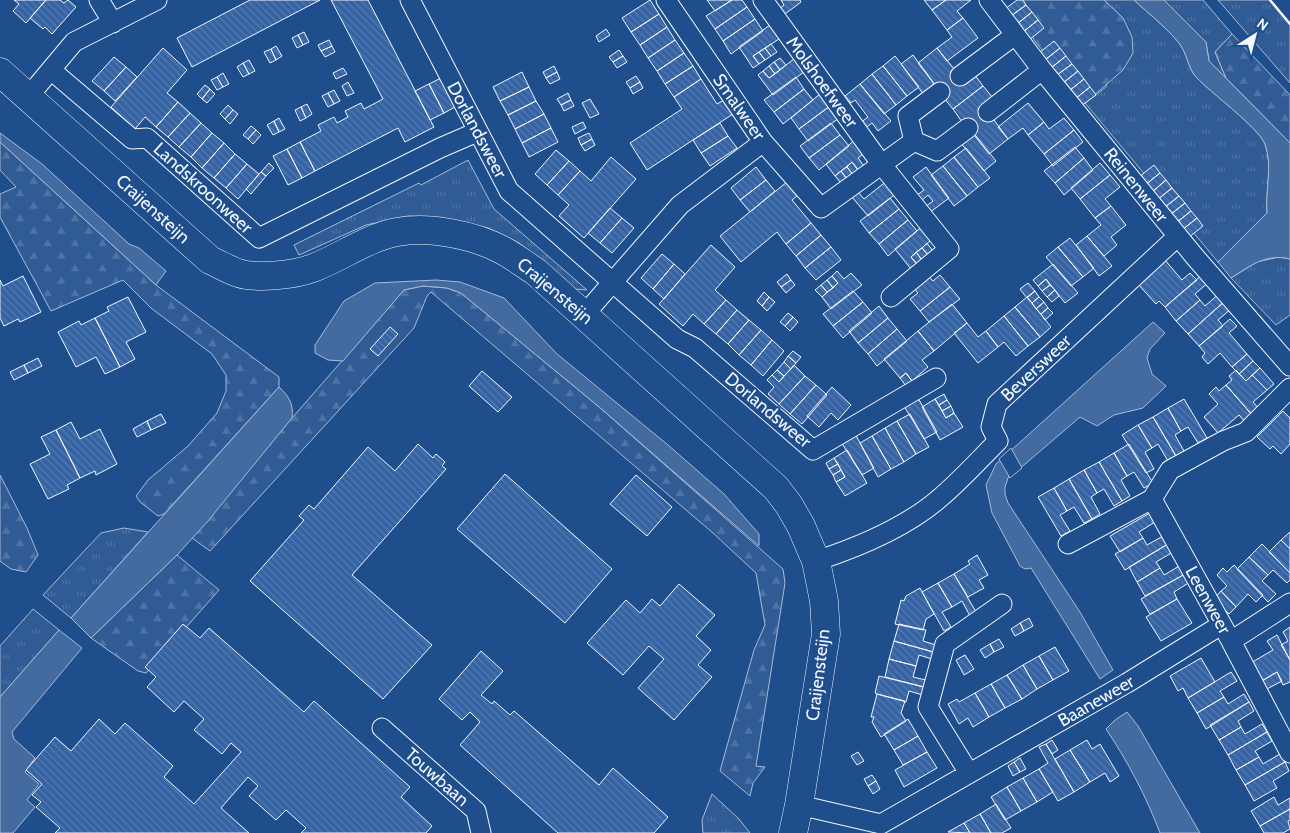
<svg xmlns="http://www.w3.org/2000/svg" width="1290" height="833" viewBox="0 0 1290 833" font-family="Cabin,sans-serif">
	<style>
		.grass { fill: url(#grass-tufts); stroke: #a8bbd7 }
		.forest { fill: url(#forest-firs); stroke: #a8bbd7 }
		.water { fill: #446ba0; stroke: #a8bbd7 }
		.pier { fill: #1f4e8c; stroke: #a8bbd7 }
		.building { fill: url(#building-back-hatch); stroke: #f2f6ff }
		.lines { fill: none; stroke-linecap: round; stroke-linejoin: round }
		.street-tunnel { stroke: #3f679d; stroke-width: 19; stroke-dasharray: 19 9; stroke-linecap: butt }
		.street-casing { stroke: #f2f6ff; stroke-width: 21 }
		.secondary-casing { stroke: #f2f6ff; stroke-width: 29 }
		.street { stroke: #1f4e8c; stroke-width: 19 }
		.secondary { stroke: #1f4e8c; stroke-width: 28 }
		.wall { stroke: #f2f6ff; stroke-width: 2.5 }
		.labels { text-anchor: middle; dominant-baseline: central; stroke-width: 4; stroke-linejoin: round; paint-order: stroke }
		.street-label { font-size: 18px; fill: #f2f6ff; stroke: #1f4e8c }
	</style>
	<defs>
		<pattern id="grass-tufts" width="24" height="20" patternUnits="userSpaceOnUse" patternTransform="scale(1.25)"><rect width="24" height="20" fill="#305b95"/><path d="M3 7l-1-3M5 7V3M7 7l1-3M15 17l-1-3M17 17v-4M19 17l1-3" fill="none" stroke="#4e73a5"/></pattern>
		<pattern id="forest-firs" width="22" height="20" patternUnits="userSpaceOnUse" patternTransform="scale(1.25)"><rect width="22" height="20" fill="#305b95"/><path d="M5 1l3.5 6h-7zM16 11l3.5 6h-7z" fill="#4e73a5"/></pattern>
		<pattern id="building-back-hatch" width="6" height="6" patternUnits="userSpaceOnUse" patternTransform="scale(1.25)"><rect width="6" height="6" fill="#3563a3"/><path d="M-1 5l2 2M0 0l6 6M5-1l2 2" fill="none" stroke="#537ab1"/></pattern>
	</defs>
	<rect width="100%" height="100%" fill="#1f4e8c"/>
	<path class="grass" d="M1104 0H1134C1149 14 1166 27 1179 43 1187 53 1188 68 1196 77 1211 93 1258 127 1265 144 1273 166 1265 191 1267 213L1218 262 1085 103 1106 87 1123 18Z
		M1164 0H1203L1232 34 1215 52 1226 78 1209 61 1206 42Z
		M1218 0H1270L1290 24V83Z
		M468 160 494 209 587 290 574 289 519 243 488 228 442 218 408 216 366 225 299 255 294 245 419 183 421 185Z
		M1279 257 1290 259V315L1276 325 1231 278 1257 262Z
		M124 528 148 532 71 618 43 595 101 533Z
		M33 609 59 630 0 697V646Z
		M712 794 739 819 750 833H703L702 820Z"/>
	<path class="forest" d="M1018 0H1104L1123 18 1132 37 1133 53 1123 70 1085 103 1034 40Z
		M1232 34 1290 95V143L1226 78 1215 52Z
		M0 142 156 285 279 377V387L164 514 158 516 140 502 136 496 148 480 188 446 217 413 226 391V375L212 354 151 308 123 280 51 311 0 217V194L16 187 0 170Z
		M422 286 447 288 461 293 598 406 783 569 785 583 756 766 765 767 753 783 750 796 720 771 754 650 765 625 756 573 713 533 431 292 427 296 414 328 210 551 192 538 292 418 404 290Z
		M0 475 27 528 38 555 26 572 11 569 0 561Z
		M177 555 219 590 146 673 138 671 91 638Z"/>
	<path class="water" d="M1134 0H1164L1206 42 1209 61 1290 143V259C1266 253 1250 266 1231 278L1218 262 1267 213C1265 191 1273 166 1265 144 1258 127 1211 93 1196 77 1188 68 1187 53 1179 43 1166 27 1149 14 1134 0Z
		M0 133 42 164 129 244 139 248 166 271 156 285 0 142Z
		M436 280 460 282 504 298 557 354 668 445 724 494 759 534V546L598 406 461 293 447 288 423 286 404 290 343 361 328 360 315 353V345L344 301 375 283Z
		M1153 322 1165 333 1150 349 1147 358 1152 374 1166 386 1143 408 1114 415 1097 426 1080 417 1024 465 1009 475 1005 487V494L1008 503 1080 612 1113 670 1100 679 1031 568 1025 569 1020 566 992 513 986 485 996 464Z
		M279 387C289 396 294 405 292 418L208 521 177 555 91 638 71 618Z
		M59 630 82 648 12 732 14 739 35 758 25 772 39 784 27 800 35 807 13 833H0V697Z
		M1127 712 1138 726 1200 833H1160C1146 796 1128 762 1106 729L1115 720Z"/>
	<path class="pier" d="M1011 448 1022 468 1010 478 999 459Z"/>
	<path class="building" d="M14 0H46L26 23 13 11 19 4Z
		M46 0H60L64 3 68 0 76 7 52 34 45 27 43 29 30 18Z
		M250 0H320L192 67 177 38Z
		M331 0H368L434 127 405 142 398 128 315 171 300 142 321 131 318 125 334 117 337 123 348 117 345 111 361 103 364 109 383 99Z
		M650 0 659 14 631 32 622 18Z
		M707 0H732L715 11Z
		M732 0H742L747 7 715 29 706 16Z
		M781 0H800L801 2 781 17 777 11 784 5Z
		M924 0H946L932 10Z
		M946 0H971L957 11 963 18 947 30 932 10Z
		M1017 0H1023L1026 5 1011 16 1005 9Z
		M1026 5 1032 12 1017 24 1011 16Z
		M747 7 755 19 723 41 715 29Z
		M1032 12 1038 20 1023 32 1017 24Z
		M659 14 667 27 640 45 631 32Z
		M963 18 978 38 947 61 937 48 952 37 947 30Z
		M755 19 763 31 731 54 723 41Z
		M1038 20 1044 28 1029 40 1023 32Z
		M770 25 779 39 753 56 759 64 753 68 739 47Z
		M667 27 675 40 648 58 640 45Z
		M606 29 610 35 599 42 596 36Z
		M304 32 309 42 303 45 298 35Z
		M298 35 303 45 297 48 292 38Z
		M329 40 332 46 321 51 318 45Z
		M675 40 684 53 657 71 648 58Z
		M1054 41 1060 48 1045 60 1039 53Z
		M771 44 777 52 771 56 765 48Z
		M276 46 282 56 276 60 271 49Z
		M332 46 335 52 325 57 321 51Z
		M163 48 187 70 167 93 178 102 156 127 145 117 135 129 111 107Z
		M765 48 771 56 765 60 759 52Z
		M937 48 964 81 944 97 918 63Z
		M1060 48 1066 56 1051 68 1045 60Z
		M271 49 276 60 270 63 264 52Z
		M619 50 623 56 613 62 609 57Z
		M759 52 765 60 759 64 753 56Z
		M684 53 693 66 665 84 657 71Z
		M913 55 936 86 924 95 901 64Z
		M623 56 627 62 617 68 613 62Z
		M895 56 919 87 907 96 883 66Z
		M1066 56 1072 64 1057 75 1051 68Z
		M114 57 126 67 104 91 92 81Z
		M780 58 786 65 780 70 774 62Z
		M794 59 804 72 773 95 758 75 763 71 769 78Z
		M249 60 255 71 249 74 243 63Z
		M774 62 780 70 775 74 769 66Z
		M243 63 249 74 243 77 237 67Z
		M1072 64 1078 71 1063 83 1057 75Z
		M554 66 557 72 546 78 543 72Z
		M693 66 701 79 674 97 665 84Z
		M769 66 775 74 769 78 763 71Z
		M883 66 907 96 896 105 872 74Z
		M126 67 137 77 115 101 104 91Z
		M343 68 347 74 336 79 333 73Z
		M1078 71 1084 79 1069 91 1063 83Z
		M522 72 529 87 500 101 493 87Z
		M557 72 560 79 550 84 546 78Z
		M223 73 229 84 223 87 217 77Z
		M872 74 896 105 884 114 860 84Z
		M974 74 983 86 953 109 943 97Z
		M636 76 640 82 630 88 626 82Z
		M217 77 223 87 217 90 211 80Z
		M443 77 457 106 444 113 429 84Z
		M796 77 804 89 774 112 764 100Z
		M701 79 717 104 724 100 733 114 647 170 630 143 682 109 674 97Z
		M1084 79 1090 87 1075 99 1069 91Z
		M348 82 354 93 347 96 342 86Z
		M640 82 643 88 633 94 630 88Z
		M429 84 444 113 430 120 415 91Z
		M860 84 891 121 878 131 872 123 864 129 860 123 868 117 855 100 851 103 845 96Z
		M205 85 210 89 202 99 197 94Z
		M983 86 993 98 962 122 953 109Z
		M529 87 536 101 508 115 500 101Z
		M1090 87 1096 95 1081 106 1075 99Z
		M210 89 215 94 207 103 202 99Z
		M804 89 813 100 783 124 774 112Z
		M334 90 340 101 334 104 328 93Z
		M328 93 334 104 328 107 322 96Z
		M568 93 571 100 561 105 557 99Z
		M820 94 830 106 799 129 791 118Z
		M590 99 599 114 590 118 582 103Z
		M571 100 574 106 564 111 561 105Z
		M536 101 544 114 515 129 508 115Z
		M178 102 190 113 168 137 156 127Z
		M1028 103 1044 122 1028 135 1023 128 1008 139 998 127Z
		M307 104 312 114 306 118 301 107Z
		M228 105 233 110 225 119 220 114Z
		M983 105 1008 139 989 154 963 121Z
		M830 106 839 118 808 141 799 129Z
		M301 107 306 118 300 121 295 110Z
		M233 110 238 114 230 124 225 119Z
		M190 113 201 123 179 147 168 137Z
		M544 114 551 128 522 143 515 129Z
		M279 118 285 129 279 132 274 121Z
		M1064 118 1074 130 1044 154 1028 135 1044 122 1049 129Z
		M274 121 279 132 273 135 267 125Z
		M583 122 586 128 575 134 572 127Z
		M201 123 212 133 191 157 179 147Z
		M720 123 728 136 701 153 693 140Z
		M831 123 840 135 809 158 800 146Z
		M251 126 256 130 248 139 243 135Z
		M551 128 558 142 529 157 522 143Z
		M256 130 261 135 253 144 248 139Z
		M1074 130 1083 142 1053 166 1044 154Z
		M972 131 996 161 984 171 959 141Z
		M212 133 224 143 202 168 191 157Z
		M589 133 592 139 581 145 578 138Z
		M840 135 849 146 819 170 809 158Z
		M728 136 737 148 710 166 701 153Z
		M592 139 595 145 585 151 581 145Z
		M856 139 866 152 858 158 864 166 858 170 852 162 835 176 826 164Z
		M300 142 315 171 302 178 287 149Z
		M224 143 235 154 214 178 202 168Z
		M1075 147 1084 158 1055 183 1044 171Z
		M966 148 990 178 978 187 954 157Z
		M287 149 302 178 288 185 273 156Z
		M556 150 569 161 547 185 535 174Z
		M235 154 247 164 226 188 214 178Z
		M611 157 636 179 584 238 559 216 569 205 558 195 580 171 591 181Z
		M954 157 978 187 967 196 943 166Z
		M1084 158 1093 170 1064 195 1055 183Z
		M569 161 580 171 558 195 547 185Z
		M852 162 858 170 853 175 847 167Z
		M269 163 274 168 266 176 261 172Z
		M1100 163 1110 175 1080 199 1071 188Z
		M247 164 259 174 238 199 226 188Z
		M1154 165 1160 173 1145 185 1139 177Z
		M943 166 967 196 954 206 931 175Z
		M756 167 766 180 740 200 731 188Z
		M847 167 853 175 847 179 841 171Z
		M926 167 949 198 929 213 925 207 933 201 928 195 921 201 916 196 924 190 913 177Z
		M841 171 847 179 841 183 835 176Z
		M261 172 266 176 251 194 246 189Z
		M1160 173 1166 180 1151 193 1145 185Z
		M1110 175 1120 187 1105 199 1111 206 1095 218 1080 199Z
		M766 180 775 191 750 212 740 200Z
		M888 180 898 192 868 216 852 197 858 192 864 199Z
		M1166 180 1172 188 1157 200 1151 193Z
		M787 182 798 195 792 200 811 223 786 244 777 232 741 262 720 236Z
		M1172 188 1179 196 1164 208 1157 200Z
		M1179 196 1185 203 1170 215 1164 208Z
		M890 198 899 209 869 233 860 221Z
		M1185 203 1191 211 1176 223 1170 215Z
		M1111 206 1126 225 1111 237 1117 245 1104 256 1087 236 1101 225 1095 218Z
		M610 208 622 218 600 243 588 233Z
		M899 209 908 220 879 244 869 233Z
		M1191 211 1197 218 1182 230 1176 223Z
		M622 218 634 228 612 253 600 243Z
		M1197 218 1203 226 1188 238 1182 230Z
		M908 220 917 231 888 256 879 244Z
		M811 223 821 235 796 256 786 244Z
		M924 225 935 237 911 257 917 264 911 269 895 249Z
		M821 235 831 247 805 268 796 256Z
		M1087 236 1112 266 1099 276 1076 245Z
		M1070 238 1094 268 1083 277 1058 247Z
		M927 243 933 251 928 255 922 248Z
		M711 245 735 267 715 290 726 300 704 324 693 314 683 326 659 304Z
		M831 247 841 260 816 280 805 268Z
		M1058 247 1083 277 1071 286 1046 257Z
		M922 248 928 255 922 260 916 252Z
		M916 252 922 260 917 264 911 257Z
		M662 254 674 264 653 289 641 278Z
		M1164 259 1182 280 1190 273 1197 280 1165 307 1159 301 1156 304 1137 283Z
		M674 264 685 274 664 299 653 289Z
		M1053 264 1078 293 1065 303 1046 279 1038 286 1033 280Z
		M837 271 844 279 851 273 862 285 831 309 822 297 838 283 832 276Z
		M926 273 933 281 940 275 950 287 920 311 910 299 918 293 911 285Z
		M787 274 791 280 781 287 777 282Z
		M1203 274 1209 282 1195 294 1200 300 1176 321 1165 307Z
		M23 276 41 312 20 322 18 319 4 326 0 318V280L3 286Z
		M832 276 838 283 833 288 827 280Z
		M1046 279 1050 285 1042 291 1038 286Z
		M791 280 795 285 786 293 781 287Z
		M827 280 833 288 827 292 821 285Z
		M1028 283 1035 291 1027 298 1020 289Z
		M821 285 827 292 822 297 815 290Z
		M1050 285 1055 290 1047 297 1042 291Z
		M950 287 960 299 929 322 920 311Z
		M1055 290 1059 296 1052 302 1047 297Z
		M853 291 863 302 833 326 823 314Z
		M1035 291 1039 297 1032 303 1027 297Z
		M764 292 769 297 762 306 757 301Z
		M1220 293 1226 300 1188 334 1176 321 1200 300 1205 306Z
		M128 297 146 332 126 342 135 359 120 367 95 318 109 311 107 307Z
		M769 297 775 302 767 311 762 306Z
		M1027 297 1051 327 1040 337 1015 307Z
		M1039 297 1044 302 1036 309 1032 303Z
		M726 300 737 310 716 334 704 324Z
		M1226 300 1232 308 1218 320 1223 326 1199 346 1188 334Z
		M863 302 872 313 843 338 833 326Z
		M1044 302 1048 308 1041 314 1036 309Z
		M952 304 967 323 934 351 918 331Z
		M879 306 888 318 858 343 849 331Z
		M1015 307 1040 337 1028 346 1004 316Z
		M1048 308 1053 313 1045 320 1041 314Z
		M737 310 749 320 728 344 716 334Z
		M788 313 793 317 785 326 780 322Z
		M1004 316 1028 346 1016 356 1004 342 998 347 986 331Z
		M793 317 798 322 790 331 785 326Z
		M95 318 120 367 105 374 96 357 76 367 58 332 79 321 81 325Z
		M888 318 897 329 868 354 858 343Z
		M1230 319 1237 326 1229 333 1247 354 1232 367 1220 353 1208 364 1202 357 1205 353 1199 346Z
		M749 320 761 330 739 355 728 344Z
		M967 323 978 337 986 331 998 347 978 363 954 333Z
		M390 327 398 334 378 356 370 349Z
		M897 329 907 341 877 366 868 354Z
		M761 330 772 340 751 365 739 355Z
		M918 331 934 351 922 360 928 367 912 381 906 373 900 378 884 359Z
		M772 340 784 351 763 376 751 365Z
		M793 351 801 357 796 363 788 356Z
		M1247 354 1253 361 1239 374 1232 367Z
		M788 356 796 363 791 369 784 362Z
		M38 358 42 366 28 373 24 365Z
		M1253 361 1260 368 1246 381 1239 374Z
		M784 362 791 369 784 376 777 370Z
		M24 365 28 373 14 380 10 372Z
		M794 365 805 376 779 404 768 394 774 387 767 380 772 375 779 382Z
		M1260 368 1274 384 1267 390 1252 375Z
		M777 370 784 376 779 382 772 375Z
		M1236 370 1246 381 1252 375 1267 390 1253 402 1260 410 1253 416 1226 385 1232 380 1229 376Z
		M482 371 512 397 498 412 469 386Z
		M906 373 912 381 906 386 900 378Z
		M805 376 816 385 790 414 779 404Z
		M816 385 827 395 802 424 790 414Z
		M1226 385 1253 416 1246 423 1239 415 1218 433 1204 417 1218 404 1209 394 1216 387 1219 391Z
		M832 387 851 405 838 420 831 413 819 427 807 416Z
		M944 394 947 400 939 405 935 399Z
		M918 398 937 432 924 439 904 406Z
		M935 399 946 418 954 413 963 427 940 440 922 407Z
		M1184 399 1207 438 1198 443 1188 427 1181 431 1168 408Z
		M947 400 951 406 942 411 939 405Z
		M951 406 954 413 946 418 942 411Z
		M1168 408 1181 431 1175 435 1184 451 1176 456 1153 417Z
		M1283 411 1290 418V444L1281 454 1273 446 1270 449 1257 437Z
		M161 414 166 423 151 430 147 421Z
		M910 414 929 447 916 454 897 421Z
		M1153 417 1176 456 1168 461 1158 444 1152 448 1138 425Z
		M147 421 151 430 137 437 133 429Z
		M897 421 916 454 904 462 885 428Z
		M71 422 80 439 100 429 117 464 96 475 95 471 80 478 56 430Z
		M1138 425 1152 448 1145 452 1154 469 1146 473 1122 435Z
		M885 428 904 462 891 469 872 436Z
		M56 430 80 478 67 485 69 489 48 499 30 464 50 454 41 437Z
		M855 434 874 468 862 475 841 442Z
		M872 436 891 469 878 477 860 443Z
		M418 444 433 458 436 454 445 462 442 466 446 469 352 575 432 645 383 699 250 581 304 520 299 516 309 505 314 509 368 447 395 471Z
		M1129 444 1153 483 1144 488 1134 472 1127 476 1114 453Z
		M847 450 867 483 845 496 836 482 845 477 834 458Z
		M1114 453 1127 476 1121 480 1130 496 1122 501 1099 462Z
		M834 458 838 464 829 469 826 463Z
		M1099 462 1122 501 1114 506 1104 489 1097 493 1084 470Z
		M838 464 841 470 833 475 829 469Z
		M841 470 845 477 836 482 833 475Z
		M1084 470 1097 493 1091 497 1100 514 1092 519 1069 479Z
		M505 474 612 569 565 623 457 529Z
		M636 475 672 507 647 536 610 504Z
		M1069 479 1092 519 1084 523 1074 507 1067 511 1054 488Z
		M1054 488 1067 511 1060 515 1070 531 1061 536 1038 497Z
		M1150 513 1155 522 1139 532 1143 538 1120 552 1110 536Z
		M1290 532V549L1281 540Z
		M1163 536 1168 544 1125 570 1115 554 1143 538 1147 545Z
		M1281 540 1290 549V573L1269 552Z
		M1168 544 1173 552 1156 562 1160 568 1137 582 1129 567Z
		M1262 544 1290 573V580L1287 583 1273 570 1268 575 1249 557Z
		M977 555 988 575 979 580 984 588 968 597 954 574 970 564 968 561Z
		M1249 557 1268 575 1262 581 1276 594 1268 602 1237 569Z
		M1181 565 1185 574 1145 596 1137 582 1160 568 1164 575Z
		M1234 565 1263 595 1256 602 1248 594 1236 607 1221 591 1227 586 1217 575 1223 568 1227 572Z
		M954 574 976 612 970 616 962 601 952 607 938 583Z
		M1185 574 1190 582 1174 592 1177 599 1150 614 1141 599Z
		M938 583 952 607 942 612 951 627 944 631 922 592Z
		M679 584 715 615 696 636 711 650 698 665 712 677 674 720 638 688 664 659 649 646 623 675 587 643 626 600 640 613 652 599 660 606Z
		M920 588 934 614 926 619 923 630 895 624 901 600 904 601 906 596Z
		M1221 591 1236 607 1229 614 1214 599Z
		M1177 599 1192 623 1161 641 1146 617Z
		M1029 618 1033 626 1024 631 1020 623Z
		M1020 623 1024 631 1015 636 1011 629Z
		M183 624 200 638 209 628 304 712 314 701 410 787 401 797 432 826 426 833H301L306 828 286 810 276 820 249 796 258 786 248 777 221 808 249 833H55L60 828 36 807 41 802 32 795 42 784 26 770 55 737 71 751 99 719 115 734 125 723 173 766 164 777 194 804 241 752 231 743 222 754 194 730 204 719 184 701 174 712 147 687 156 677 145 667Z
		M899 624 926 630 923 641 939 646 937 653 894 641Z
		M1290 627V660L1281 645 1288 641 1283 632Z
		M1277 635 1290 660V682L1283 685 1277 672 1260 682 1249 664 1273 650 1267 641Z
		M999 639 1004 647 994 652 990 644Z
		M894 641 937 653 935 660 919 655 916 666 889 659Z
		M990 644 994 652 985 658 980 650Z
		M1055 647 1069 671 1053 680 1039 656Z
		M481 651 503 671 481 695 492 704 494 701 510 715 514 711 599 785 613 768 668 817 654 833H558L460 745 480 722 470 712 462 720 439 699Z
		M965 655 974 669 964 675 956 660Z
		M1039 656 1053 680 1037 689 1023 665Z
		M1201 658 1215 682 1188 698 1183 688 1178 691 1170 676Z
		M889 659 916 666 913 677 930 681 928 688 885 677Z
		M1023 665 1037 689 1022 699 1007 675Z
		M1231 672 1237 681 1220 691 1224 697 1197 713 1188 698Z
		M1277 672 1282 681 1265 690 1260 682Z
		M1007 675 1022 699 1005 708 991 684Z
		M879 676 928 688 926 696 909 691 906 702 877 694 875 693Z
		M991 684 1005 708 989 717 975 693Z
		M975 693 989 717 973 727 968 718 959 724 948 704 957 699 959 702Z
		M877 694 905 701 901 713 906 721 881 737 872 722 874 717H871Z
		M1244 694 1249 702 1206 729 1197 713 1224 697 1228 704Z
		M1249 702 1254 711 1238 721 1241 727 1219 740 1210 725Z
		M908 719 918 736 894 750 884 734Z
		M1262 724 1267 732 1228 755 1219 740 1241 727 1245 734Z
		M1267 732 1272 741 1255 751 1259 757 1236 770 1228 755Z
		M918 736 927 752 903 765 894 750Z
		M1052 740 1058 750 1052 754 1046 744Z
		M1087 740 1092 749 1100 744 1119 776 1110 782 1105 773 1090 782 1070 750Z
		M1046 744 1074 792 1058 801 1039 769 1048 763 1039 747Z
		M1070 750 1090 782 1074 792 1055 759Z
		M858 752 864 761 857 765 851 756Z
		M927 752 937 768 904 787 895 770Z
		M1280 754 1285 762 1245 785 1236 770 1259 757 1263 764Z
		M1020 758 1026 769 1020 772 1014 762Z
		M1014 762 1020 772 1013 776 1008 766Z
		M1285 762 1289 771 1273 781 1277 788 1254 801 1245 785Z
		M1039 769 1053 792 1037 802 1023 778Z
		M872 775 876 781 868 786 864 779Z
		M1023 778 1037 802 1021 811 1007 787Z
		M876 781 880 789 873 794 868 786Z
		M1007 787 1021 811 1005 820 991 797Z
		M1274 797 1278 805 1290 798V809L1260 826 1251 811Z
		M996 804 1011 828 1002 833H991L980 814Z
		M1290 809V820L1288 821 1290 829 1283 833H1264L1260 826Z
		M980 814 991 833H970L964 823Z
		M964 823 970 833 948 832Z"/>
	<g class="lines">
		<path class="street-tunnel" d="M940 92 960 76
			M968 128 988 112"/>
		<g class="street-casing">
			<path id="street" d="M99 0 113 23
				M410 0 509 191 677 339 695 348 813 450 936 378
				M666 0 763 142 821 208 914 141 937 151 968 128
				M763 0 882 165 949 249 891 297
				M989 0 1042 70 1195 257 1290 366
				M51 70 132 139 147 138 259 238 440 148 477 132
				M960 76 1015 35
				M28 97 74 42 157 0
				M988 112 1042 70
				M914 141 908 116 940 92
				M584 315 680 205 763 142
				M1152 499 1231 641 1290 603
				M1068 544 1152 499 1170 470 1223 441 1246 432 1290 388
				M816 561C859 547 907 527 941 497 961 480 979 460 998 441L991 427 997 404 1178 236
				M1231 641 1290 753
				M382 728 476 811 481 833
				M969 773 928 707 945 644 1002 604
				M799 805 881 824 1127 683 1221 625"/>
		</g>
		<g class="secondary-casing">
			<path id="secondary" d="M0 72 210 260C219 264 229 270 238 273 256 279 295 275 313 268 342 257 366 238 397 232 429 226 475 235 504 251 515 257 525 265 536 272L776 488 789 505 801 526 816 561 824 601 826 634 799 805 793 833"/>
		</g>
		<use href="#street" class="street"/>
		<use href="#secondary" class="secondary"/>
		<path class="wall" d="M1270 0 1290 24"/>
	</g>
	<g class="labels">
		<g class="street-label">
			<text transform="translate(822 82) rotate(54)">Molshoefweer</text>
			<text transform="translate(739 107) rotate(55)">Smalweer</text>
			<text transform="translate(477 130) rotate(62)">Dorlandsweer</text>
			<text transform="translate(1136 185) rotate(51)">Reinenweer</text>
			<text transform="translate(203 188) rotate(42)">Landskroonweer</text>
			<text transform="translate(153 209) rotate(42)">Craijensteijn</text>
			<text transform="translate(555 291) rotate(40)">Craijensteijn</text>
			<text transform="translate(1036 368) rotate(-43)">Beversweer</text>
			<text transform="translate(768 410) rotate(40)">Dorlandsweer</text>
			<text transform="translate(1208 600) rotate(61)">Leenweer</text>
			<text transform="translate(818 675) rotate(-83)">Craijensteijn</text>
			<text transform="translate(1096 701) rotate(-30)">Baaneweer</text>
			<text transform="translate(437 777) rotate(41)">Touwbaan</text>
		</g>
	</g>
	<g transform="translate(1255 35) rotate(36)" stroke="#1f4e8c" stroke-width="4" paint-order="stroke">
	<path d="M0-4L9 19L0 12L-9 19Z" fill="#f2f6ff"/>
	<text y="-8" font-size="14" font-weight="bold" text-anchor="middle" fill="#f2f6ff">N</text>
	</g>
</svg>
